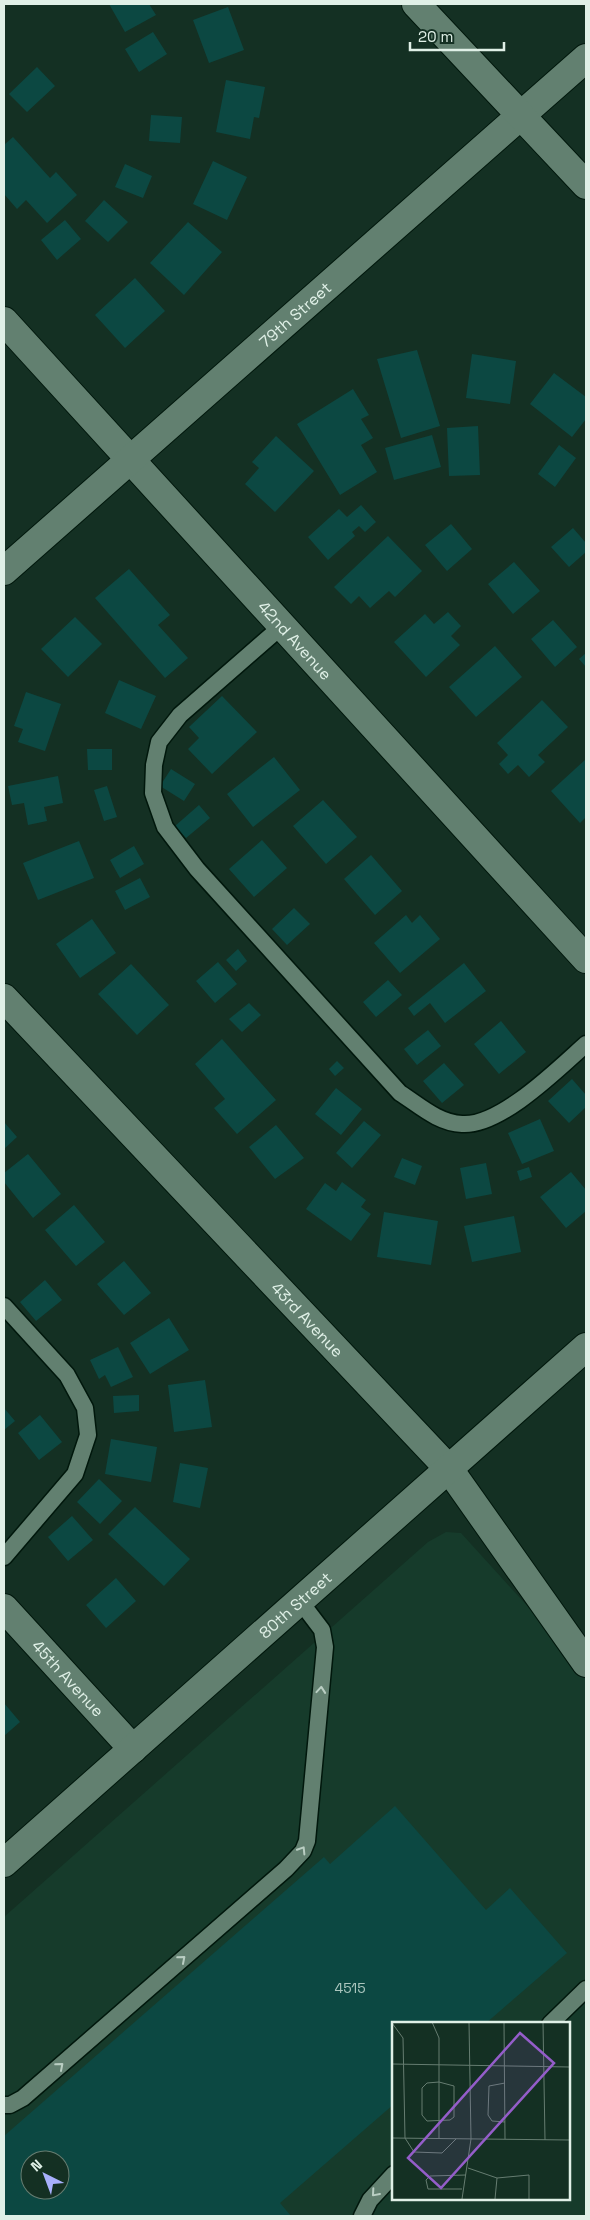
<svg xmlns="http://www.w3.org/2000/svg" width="590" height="2220" viewBox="0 0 590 2220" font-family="'Space Grotesk',sans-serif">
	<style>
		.built { fill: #163b2b; fill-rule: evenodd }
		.building { fill: #0c4842; fill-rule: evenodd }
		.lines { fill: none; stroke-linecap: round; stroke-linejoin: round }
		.lane-casing { stroke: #00170c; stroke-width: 19 }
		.street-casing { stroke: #00170c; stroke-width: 30 }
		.secondary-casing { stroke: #00170c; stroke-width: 30 }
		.lane { stroke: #628070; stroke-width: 16 }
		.street { stroke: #628070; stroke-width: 28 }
		.secondary { stroke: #628070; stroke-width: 28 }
		.oneway { stroke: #bacec3 }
		.labels { text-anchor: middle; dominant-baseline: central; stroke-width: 5; stroke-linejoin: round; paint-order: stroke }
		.number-label { font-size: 14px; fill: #abc6be }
		.street-label { font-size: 16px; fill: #e0f0e7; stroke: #143023 }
		.inset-road { fill: none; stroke: #667d71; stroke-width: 1 }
		.view { fill: #945dc9; fill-opacity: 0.15; stroke: #945dc9; stroke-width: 2.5 }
		.inset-edge { fill: none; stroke: #e0f0e7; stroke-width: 2.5 }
	</style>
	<rect width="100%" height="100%" fill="#143023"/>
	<path class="built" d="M446 1532 461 1533 531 1610 586 1678V2216H4V1917L428 1542ZM394 2024H569V2199H394ZM30 2160H60V2190H30Z"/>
	<path class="building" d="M109 4H149L156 15 125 32Z
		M228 7 244 50 209 63 193 20Z
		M153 32 167 54 139 72 125 49Z
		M37 67 55 86 27 112 9 94Z
		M226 80 265 87 259 118 254 117 250 139 216 132Z
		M151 115 182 117 180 143 149 141Z
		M13 137 50 178 56 172 77 195 47 223 26 200 17 209 4 194V145Z
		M213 161 247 177 227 220 193 204Z
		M125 164 152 176 143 198 115 187Z
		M104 200 128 222 108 242 85 221Z
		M65 220 81 239 57 260 41 240Z
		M188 222 222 252 184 295 150 263Z
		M135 278 165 311 125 348 95 315Z
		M417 350 440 426 401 438 377 359Z
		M472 354 516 361 510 404 466 398Z
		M554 373 586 397V419L572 437 530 404Z
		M353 389 369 415 361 419 373 438 361 445 377 472 340 495 297 424Z
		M478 426 480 475 449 476 447 428Z
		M432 435 441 467 394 480 385 448Z
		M276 436 314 471 275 512 245 484 259 468 252 462Z
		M559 445 576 458 555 487 538 474Z
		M361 505 376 522 365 532 359 526 352 532 355 536 328 560 308 537 339 509 347 517Z
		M451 524 472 549 447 571 425 545Z
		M573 528 586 543V552L569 567 551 547Z
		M388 536 422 571 395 597 389 591 370 608 359 596 351 604 334 587Z
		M514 562 540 591 513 614 488 584Z
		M129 569 170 615 158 625 188 658 165 678 95 598Z
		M448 612 461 626 451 636 460 645 426 677 394 642 425 614 434 624Z
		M75 617 102 644 68 677 41 649Z
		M553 620 577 647 555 667 531 639Z
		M495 646 522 677 476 717 449 687Z
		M586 653V667L579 659Z
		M119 680 156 696 141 729 105 713Z
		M26 692 61 704 45 751 18 742 23 729 14 726Z
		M222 696 257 732 212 774 188 749 199 738 189 727Z
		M542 700 568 727 538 755 545 762 529 777 518 765 508 774 499 764 508 755 497 743Z
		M87 749H112V770H88Z
		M274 757 300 790 253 827 227 794Z
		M586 759V817L580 823 551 791Z
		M171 769 195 784 184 801 160 786Z
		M58 776 63 803 44 807 47 821 28 825 24 803 12 805 8 786Z
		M107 786 117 817 104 821 94 790Z
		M323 800 357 837 326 864 293 826Z
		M199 805 210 818 186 838 175 826Z
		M262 840 287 868 254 897 229 869Z
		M79 841 94 878 38 900 23 863Z
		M134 846 144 864 120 878 110 860Z
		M371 855 402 891 375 915 344 879Z
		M140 878 150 897 125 910 115 891Z
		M294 908 310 924 287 945 272 929Z
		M406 915 412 923 420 915 440 939 400 973 374 943Z
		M92 919 116 953 80 978 56 944Z
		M238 949 247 961 236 971 226 960Z
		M218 962 237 984 215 1003 196 981Z
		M464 963 486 991 445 1023 430 1003 414 1016 408 1008Z
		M131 964 169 1005 137 1035 98 994Z
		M388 980 402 995 376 1017 363 1002Z
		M249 1003 261 1015 242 1032 229 1019Z
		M501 1021 526 1052 499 1074 474 1044Z
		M428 1030 441 1046 417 1065 404 1049Z
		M222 1039 276 1100 237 1134 214 1108 225 1099 195 1064Z
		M337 1061 344 1068 335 1076 329 1069Z
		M444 1063 464 1085 442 1103 423 1081Z
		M572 1079 586 1095V1107L569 1123 548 1101Z
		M336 1088 362 1109 341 1135 315 1114Z
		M540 1119 554 1151 522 1164 508 1133Z
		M364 1121 381 1135 352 1168 336 1153Z
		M4 1122 17 1137 4 1149Z
		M276 1125 304 1158 275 1179 249 1147Z
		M28 1154 61 1194 33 1218 4 1182V1173Z
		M402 1158 422 1166 415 1185 394 1177Z
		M486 1163 492 1194 466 1199 460 1168Z
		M529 1167 532 1177 520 1181 517 1171Z
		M571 1172 586 1190V1211L566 1228 540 1197Z
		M342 1182 366 1200 361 1207 371 1214 351 1241 306 1209 325 1183 336 1191Z
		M74 1205 105 1242 76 1266 45 1230Z
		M384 1212 438 1221 431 1265 377 1257Z
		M514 1216 521 1252 472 1262 464 1226Z
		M124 1261 151 1293 124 1315 97 1284Z
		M45 1280 62 1300 36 1321 20 1302Z
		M169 1318 189 1350 150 1374 130 1343Z
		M118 1347 133 1377 111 1387 105 1375 99 1379 90 1360Z
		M205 1380 212 1427 174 1432 168 1385Z
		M139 1395V1411L114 1413 113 1396Z
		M4 1408 15 1421 4 1430Z
		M40 1415 62 1442 39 1460 18 1433Z
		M111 1439 157 1447 151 1482 105 1474Z
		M180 1463 208 1468 200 1508 173 1502Z
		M99 1479 122 1501 100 1524 77 1502Z
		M135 1507 190 1559 164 1586 108 1534Z
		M72 1516 93 1540 68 1561 48 1537Z
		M116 1578 136 1601 106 1628 86 1605Z
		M4 1703 20 1722 4 1736Z
		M395 1806 486 1910 510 1888 567 1953 485 2024H394V2104L280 2203 291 2216H4V2136L324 1857 330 1864ZM30 2160H60V2190H30Z"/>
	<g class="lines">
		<g class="lane-casing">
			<path id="lane" d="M282 626 180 715 159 742 154 765 153 793 165 827 197 869 400 1093C419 1105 438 1123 462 1124 500 1127 559 1068 586 1044
				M4 1306 67 1375 85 1408 88 1435 75 1474 4 1557
				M550 2024 586 1989
				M4 2105H10L23 2098 286 1869 303 1851 307 1841 325 1647 322 1630 300 1601
				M362 2216 370 2200 394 2174"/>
		</g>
		<g class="street-casing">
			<g id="street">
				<path id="s1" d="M4 321 586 959"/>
				<path id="s2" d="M4 571 586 58"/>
				<path id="s3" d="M4 998 449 1469 586 1663"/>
				<path id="s4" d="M4 1608 133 1749"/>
			</g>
		</g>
		<g class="secondary-casing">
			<g id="secondary">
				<path d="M416 4 586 185"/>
				<path id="s5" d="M4 1863 586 1347"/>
			</g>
		</g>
		<use href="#lane" class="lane"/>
		<use href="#street" class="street"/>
		<use href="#secondary" class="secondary"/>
	</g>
	<defs><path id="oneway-chevron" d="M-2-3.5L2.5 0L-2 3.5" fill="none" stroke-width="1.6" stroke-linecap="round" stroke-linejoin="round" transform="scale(1.25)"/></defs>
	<g class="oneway">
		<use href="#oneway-chevron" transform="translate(321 1690) rotate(-85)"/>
		<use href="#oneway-chevron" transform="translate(302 1850) rotate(-58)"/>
		<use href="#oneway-chevron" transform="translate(182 1959) rotate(-41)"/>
		<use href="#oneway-chevron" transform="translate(60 2066) rotate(-41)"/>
		<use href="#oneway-chevron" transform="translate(375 2193) rotate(131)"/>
	</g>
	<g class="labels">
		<g class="number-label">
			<text x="350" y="1988">4515</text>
		</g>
		<g class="street-label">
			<text stroke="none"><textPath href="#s2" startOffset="388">79th Street</textPath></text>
			<text stroke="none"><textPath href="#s1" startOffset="432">42nd Avenue</textPath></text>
			<text stroke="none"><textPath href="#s3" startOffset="442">43rd Avenue</textPath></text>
			<text stroke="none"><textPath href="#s5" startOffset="389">80th Street</textPath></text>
			<text stroke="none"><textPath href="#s4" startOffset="95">45th Avenue</textPath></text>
		</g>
	</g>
	<g transform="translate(392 2022)">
		<rect width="178" height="178" fill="#143023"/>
		<path class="inset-road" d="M40 0 47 16V117M112 0 113 117M151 0 153 118M0 1 11 16 13 116M0 42 178 45M47 60 62 64V95L58 98 35 99 30 93V66L35 61ZM113 61 97 64 96 93 100 99 113 100M0 116 178 118M13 116 22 130 50 131 64 117M76 146 105 156 137 153V177M70 167H36L34 158 38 154 74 153M70 177 79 117 77 0M103 177 105 156"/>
		<path class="view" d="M128 11 162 41 49 166 16 136Z"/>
		<rect width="178" height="178" class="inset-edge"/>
	</g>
	<rect width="590" height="2220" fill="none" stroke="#e0f0e7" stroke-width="10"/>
	<g transform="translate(45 2175) rotate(318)"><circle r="24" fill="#143023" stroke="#667d71"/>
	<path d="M0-4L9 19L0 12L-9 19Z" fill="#a8b0fc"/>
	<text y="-8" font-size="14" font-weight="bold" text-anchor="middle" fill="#e0f0e7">N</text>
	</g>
	<path d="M410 42v8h94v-8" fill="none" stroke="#e0f0e7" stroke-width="2.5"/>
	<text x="418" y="42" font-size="15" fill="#e0f0e7" stroke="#143023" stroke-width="4" paint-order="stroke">20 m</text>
</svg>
